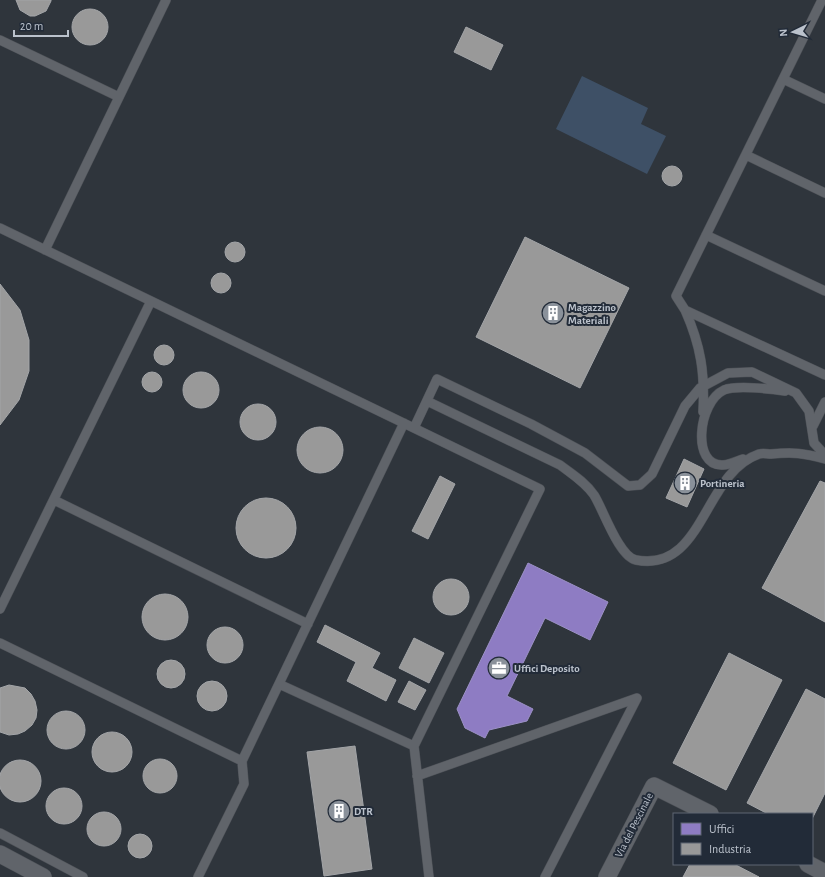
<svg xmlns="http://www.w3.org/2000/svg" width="825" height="877" viewBox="0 0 825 877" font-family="'Alegreya Sans',sans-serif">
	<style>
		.water { fill: #3e5066 }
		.offices { fill: #8e7cc3; stroke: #9c91c6 }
		.industry { fill: #999; stroke: #a3a5a8 }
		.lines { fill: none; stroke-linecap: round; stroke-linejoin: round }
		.lane-casing { stroke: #4d5157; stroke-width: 10 }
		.street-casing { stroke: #4d5157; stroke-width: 18 }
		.lane { stroke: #60646a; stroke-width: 9 }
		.street { stroke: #60646a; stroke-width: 17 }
		.labels { text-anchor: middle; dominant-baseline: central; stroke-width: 4; stroke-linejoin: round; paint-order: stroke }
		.poi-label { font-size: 11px; font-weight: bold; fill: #bbc2cc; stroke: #222b38; text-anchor: start }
		.street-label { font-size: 11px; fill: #bbc2cc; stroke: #222b38 }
	</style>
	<rect width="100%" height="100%" fill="#2f353c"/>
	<path class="water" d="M582 76 648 108 641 124 666 136 647 174 556 129Z"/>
	<path class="offices" d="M528 563 608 602 590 640 545 618 507 696 533 709 527 721 489 730 485 738 465 728 457 709Z"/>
	<path class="industry" d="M16 0H51V1L46 11 35 16H30L20 10Z
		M72 27a18 18 0 1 1 36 0a18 18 0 1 1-36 0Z
		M466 27 503 45 491 70 454 52Z
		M662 176a10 10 0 1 1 20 0a10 10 0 1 1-20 0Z
		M525 237 629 288 580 388 476 337Z
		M225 252a10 10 0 1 1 20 0a10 10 0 1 1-20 0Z
		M211 283a10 10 0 1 1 20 0a10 10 0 1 1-20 0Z
		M0 284 20 310 29 340V371L19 400 0 425Z
		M154 355a10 10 0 1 1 20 0a10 10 0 1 1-20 0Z
		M142 382a10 10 0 1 1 20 0a10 10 0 1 1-20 0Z
		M183 390a18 18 0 1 1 36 0a18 18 0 1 1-36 0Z
		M240 422a18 18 0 1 1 36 0a18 18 0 1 1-36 0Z
		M297 450a23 23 0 1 1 46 0a23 23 0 1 1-46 0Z
		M684 459 704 469 687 507 666 498Z
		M440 476 455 484 428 539 412 531Z
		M820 481 825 483V622L762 588Z
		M236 528a30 30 0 1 1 60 0a30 30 0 1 1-60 0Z
		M433 597a18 18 0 1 1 36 0a18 18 0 1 1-36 0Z
		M142 617a23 23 0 1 1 46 0a23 23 0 1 1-46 0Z
		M325 625 380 653 372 668 396 680 386 701 347 681 356 662 317 642Z
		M207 645a18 18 0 1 1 36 0a18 18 0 1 1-36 0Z
		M414 638 444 653 429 683 399 668Z
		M729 653 782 680 726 790 673 763Z
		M157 674a14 14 0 1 1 28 0a14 14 0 1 1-28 0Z
		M197 696a15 15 0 1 1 30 0a15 15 0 1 1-30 0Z
		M409 681 426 690 415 710 398 702Z
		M9 685 25 688 31 694 35 701 37 710 36 718 32 725 25 731 18 734 9 735 0 732V688Z
		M806 689 825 699V793L812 819V814H768L747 803Z
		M47 730a19 19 0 1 1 38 0a19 19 0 1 1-38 0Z
		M92 752a20 20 0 1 1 40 0a20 20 0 1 1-40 0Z
		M355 746 372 869 324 876 307 752Z
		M143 776a17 17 0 1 1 34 0a17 17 0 1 1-34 0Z
		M-1 781a21 21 0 1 1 42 0a21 21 0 1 1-42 0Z
		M46 806a18 18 0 1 1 36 0a18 18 0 1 1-36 0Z
		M87 829a17 17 0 1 1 34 0a17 17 0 1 1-34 0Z
		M128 846a12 12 0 1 1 24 0a12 12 0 1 1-24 0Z
		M690 864H734L759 877H683Z"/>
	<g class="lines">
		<g class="lane-casing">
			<path id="lane" d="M822 0 676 296 685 310 825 375
				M0 40 119 97
				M783 79 825 99
				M746 155 825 193
				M0 228 540 489 414 746 279 684
				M706 235 825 291
				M45 250 166 0
				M685 310C701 346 705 373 703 412
				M427 401 560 465C572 474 585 482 594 495 603 509 619 557 636 560 704 573 703 473 759 454 763 453 767 454 771 454 794 452 803 453 825 459
				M813 426 825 402
				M414 428 437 379 531 424 585 453 628 486 640 485 652 474 685 406 700 388 728 373 752 372 796 393 809 411 814 443 825 455
				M743 459C737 461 729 465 723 465 691 467 698 402 724 390 736 385 772 389 785 391
				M54 500 308 624
				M0 609 151 301
				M0 643 242 761 404 423
				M414 746 429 877
				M417 776 637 698 545 877
				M0 833 83 877
				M198 877 244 784 242 761"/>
		</g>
		<g class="street-casing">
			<path id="street" d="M0 854 43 877
				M808 864 825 873
				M607 877 654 786 710 814"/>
		</g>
		<use href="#lane" class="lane"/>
		<use href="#street" class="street"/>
	</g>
	<defs>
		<g id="building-disc" transform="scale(1.15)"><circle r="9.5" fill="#8a919a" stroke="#222b38"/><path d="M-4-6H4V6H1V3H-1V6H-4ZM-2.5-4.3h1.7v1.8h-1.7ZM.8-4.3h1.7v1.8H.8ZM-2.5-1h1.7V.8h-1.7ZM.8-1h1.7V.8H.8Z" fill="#fff"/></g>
		<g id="office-disc" transform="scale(1.15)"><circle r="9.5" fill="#8a919a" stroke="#222b38"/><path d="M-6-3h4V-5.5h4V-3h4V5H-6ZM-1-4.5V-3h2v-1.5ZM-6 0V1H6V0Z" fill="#fff"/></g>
	</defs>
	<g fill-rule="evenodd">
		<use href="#building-disc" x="553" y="313"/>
		<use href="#building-disc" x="685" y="483"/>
		<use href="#office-disc" x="499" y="668"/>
		<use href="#building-disc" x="339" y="811"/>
	</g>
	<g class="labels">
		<g class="poi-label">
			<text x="568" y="307">Magazzino<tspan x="568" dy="13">Materiali</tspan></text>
			<text x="700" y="483">Portineria</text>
			<text x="514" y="668">Uffici Deposito</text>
			<text x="354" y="811">DTR</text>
		</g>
		<g class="street-label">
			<text transform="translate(634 825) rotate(-63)">Via del Pescinale</text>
		</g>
	</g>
	<rect x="673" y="813" width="140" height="52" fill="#222b38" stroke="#5f6773"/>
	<rect x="681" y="823" width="20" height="12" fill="#8e7cc3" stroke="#5f6773"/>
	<text x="709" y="833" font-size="12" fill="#bbc2cc">Uffici</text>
	<rect x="681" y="843" width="20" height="12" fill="#999999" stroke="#5f6773"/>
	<text x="709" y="853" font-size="12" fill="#bbc2cc">Industria</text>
	<g transform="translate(793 32) rotate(265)" stroke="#222b38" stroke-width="3" paint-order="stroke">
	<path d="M0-3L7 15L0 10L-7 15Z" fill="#bbc2cc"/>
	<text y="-6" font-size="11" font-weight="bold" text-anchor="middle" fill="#bbc2cc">N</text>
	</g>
	<path d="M14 30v6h54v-6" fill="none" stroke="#bbc2cc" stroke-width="2"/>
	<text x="20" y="30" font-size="12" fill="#bbc2cc" stroke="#222b38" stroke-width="3" paint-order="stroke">20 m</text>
</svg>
